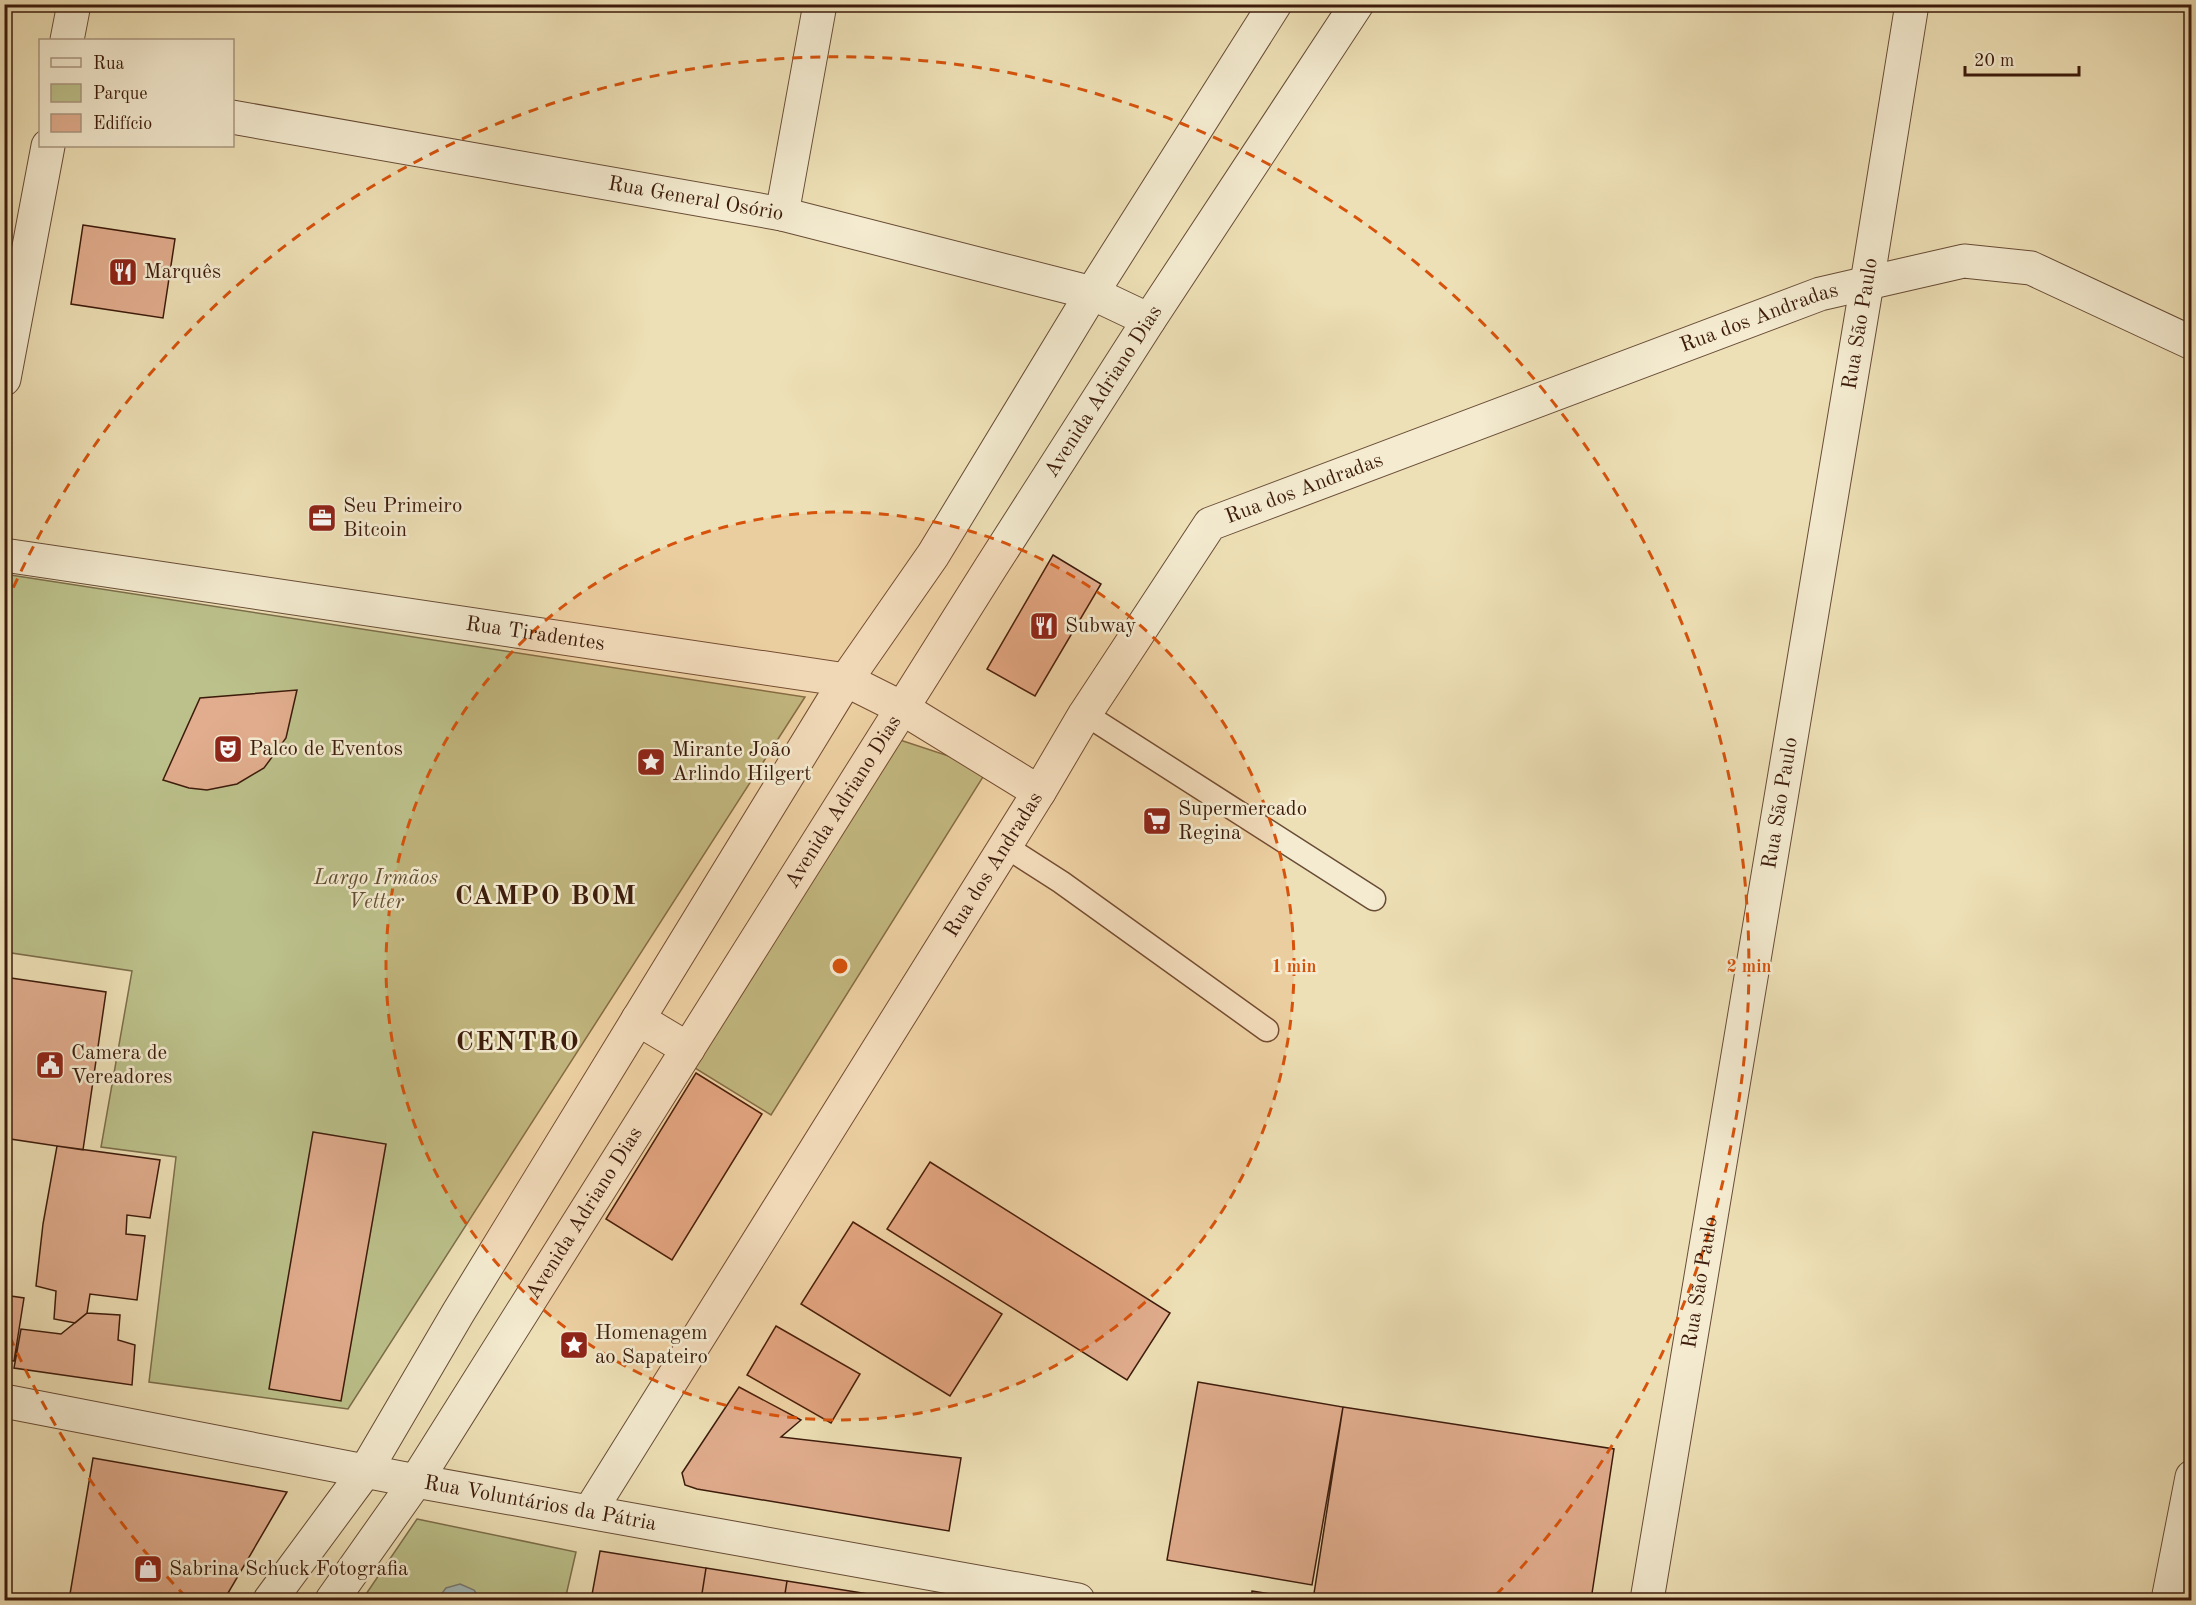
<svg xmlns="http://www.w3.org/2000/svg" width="2196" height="1605" viewBox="0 0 2196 1605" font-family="'Old Standard TT',serif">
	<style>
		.green { fill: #bcc18b; stroke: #7c6e4b; stroke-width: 1.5 }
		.water { fill: #a1babb; stroke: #797a75; stroke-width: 1.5 }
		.building { fill: #e1ad8e; stroke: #3c1b0b; stroke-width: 1.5 }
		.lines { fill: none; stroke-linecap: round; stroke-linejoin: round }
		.service-casing { stroke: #684c36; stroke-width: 25 }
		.minor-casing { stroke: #684c36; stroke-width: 35 }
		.tertiary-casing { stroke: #684c36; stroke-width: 35 }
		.service { stroke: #f4ebd0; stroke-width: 22 }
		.minor { stroke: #f4ebd0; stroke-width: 33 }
		.tertiary { stroke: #f4ebd0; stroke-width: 33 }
		.ring { fill: none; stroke: #d7530c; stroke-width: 3; stroke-dasharray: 10 8 }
		.labels { text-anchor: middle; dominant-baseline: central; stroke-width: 5; stroke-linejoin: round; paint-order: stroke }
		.street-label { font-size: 21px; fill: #3c1b0b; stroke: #f4ebd0 }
		.poi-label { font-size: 21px; fill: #3c1b0b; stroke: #f4ebd0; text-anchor: start }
		.park-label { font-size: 21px; font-style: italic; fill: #624d31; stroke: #f4ebd0 }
		.district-label { font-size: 27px; font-weight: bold; letter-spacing: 1.5px; fill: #3c1b0b; stroke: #f4ebd0 }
		.centre { fill: #d7530c; stroke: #f4ebd0; stroke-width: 3 }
		.ring-label { font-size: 18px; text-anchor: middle; font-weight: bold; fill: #d7530c; stroke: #f4ebd0; stroke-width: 5; stroke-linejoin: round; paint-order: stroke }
	</style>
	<rect width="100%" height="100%" fill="#eee0b6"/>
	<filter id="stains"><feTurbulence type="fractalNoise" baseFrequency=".00333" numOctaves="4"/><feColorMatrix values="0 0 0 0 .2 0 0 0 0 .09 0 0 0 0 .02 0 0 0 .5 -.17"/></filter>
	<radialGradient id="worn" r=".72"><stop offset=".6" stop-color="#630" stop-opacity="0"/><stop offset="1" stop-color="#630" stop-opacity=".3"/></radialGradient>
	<path class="green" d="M4 574 805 697 348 1409 149 1382 176 1157 101 1147 132 971 5 952Z
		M897 739 988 769 771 1115 690 1065Z
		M417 1519 576 1552 565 1600H362Z"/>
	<path class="water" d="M460 1584 474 1590 481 1600H437L446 1588Z"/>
	<path class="building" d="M83 225 175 239 163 318 71 304Z
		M1053 555 1101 584 1035 696 987 669Z
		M297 690 286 738 264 768 237 784 207 790 189 788 163 780 200 698Z
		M4 977 106 992 83 1150 4 1138Z
		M696 1073 762 1114 672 1260 606 1219Z
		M313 1132 386 1144 341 1401 269 1389Z
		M57 1146 160 1160 150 1218 127 1215 126 1234 145 1236 137 1300 90 1294 87 1313 75 1323 54 1319 56 1291 36 1286 43 1224Z
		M930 1162 1170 1313 1127 1380 887 1229Z
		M853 1222 1002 1314 950 1396 801 1304Z
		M4 1295 24 1298 14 1361 4 1360Z
		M87 1313 120 1315 118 1340 135 1345 132 1385 14 1368 21 1329 61 1334Z
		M776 1326 860 1374 831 1423 747 1375Z
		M1198 1382 1343 1407 1312 1585 1167 1560Z
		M739 1387 801 1420 781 1437 961 1458 949 1531 697 1489 685 1485 682 1473Z
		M1343 1407 1614 1449 1591 1600H1313Z
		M93 1458 287 1492 224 1600H69Z
		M600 1551 706 1568 701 1600H591Z
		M706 1568 787 1581 784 1600H701Z
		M787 1581 906 1600H784Z
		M1252 1591 1307 1600H1251Z"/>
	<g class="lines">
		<g class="service-casing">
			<path id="service" d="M1085 714 1374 899
				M1005 846 1061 882 1267 1030"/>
		</g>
		<g class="minor-casing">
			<g id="minor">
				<path d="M67 40 74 4"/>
				<path id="s1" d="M232 117 782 214 1092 293 1149 320"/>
				<path d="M782 214 820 4"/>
				<path d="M4 379 48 146"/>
				<path id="s2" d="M4 555 846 680"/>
				<path id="s3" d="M4 1401 416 1481 1078 1600"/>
				<path id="s4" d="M590 1511 1039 792"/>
				<path id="s5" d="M1647 1600 1867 283 1912 4"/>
				<path d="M2168 1600 2192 1477"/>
			</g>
		</g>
		<g class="tertiary-casing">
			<g id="tertiary">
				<path id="s6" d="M846 680 902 708 1039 792 1085 714 1210 524 1820 294 1964 261 2031 268 2192 343"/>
				<path d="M638 1019 688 1049"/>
				<path d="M270 1600 366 1470 458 1313 846 680 933 555 1092 293 1275 4"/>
				<path id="s7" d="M332 1600 416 1481 991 567 1149 320 1357 4"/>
			</g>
		</g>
		<use href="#service" class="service"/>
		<use href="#minor" class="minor"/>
		<use href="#tertiary" class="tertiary"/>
	</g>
	<circle cx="840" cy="966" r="454" fill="#d7530c" fill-opacity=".12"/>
	<g class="ring">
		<circle cx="840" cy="966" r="454"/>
		<path d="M186 1597A909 909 0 0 1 6 1328M6 604A909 909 0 1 1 1494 1597"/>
	</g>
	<defs>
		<g id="restaurant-square" transform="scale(1.5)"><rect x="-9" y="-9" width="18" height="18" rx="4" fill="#8f2418" stroke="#f4ebd0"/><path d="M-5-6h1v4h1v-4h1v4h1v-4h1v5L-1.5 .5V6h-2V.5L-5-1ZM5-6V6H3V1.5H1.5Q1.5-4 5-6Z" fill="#fff"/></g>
		<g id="office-square" transform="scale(1.5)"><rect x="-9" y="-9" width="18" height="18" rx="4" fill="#8f2418" stroke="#f4ebd0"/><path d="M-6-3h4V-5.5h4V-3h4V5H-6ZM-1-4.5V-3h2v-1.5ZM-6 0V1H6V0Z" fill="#fff"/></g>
		<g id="theatre-square" transform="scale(1.5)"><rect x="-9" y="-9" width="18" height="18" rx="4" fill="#8f2418" stroke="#f4ebd0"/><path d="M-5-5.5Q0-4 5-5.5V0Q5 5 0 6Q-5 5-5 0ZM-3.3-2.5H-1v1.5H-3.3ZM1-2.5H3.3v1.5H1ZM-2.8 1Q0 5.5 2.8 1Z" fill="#fff"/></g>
		<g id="sight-square" transform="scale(1.5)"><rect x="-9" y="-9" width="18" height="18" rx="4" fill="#8f2418" stroke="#f4ebd0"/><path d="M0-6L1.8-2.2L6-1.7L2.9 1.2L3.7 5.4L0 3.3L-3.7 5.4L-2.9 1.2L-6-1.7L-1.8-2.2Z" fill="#fff"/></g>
		<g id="supermarket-square" transform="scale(1.5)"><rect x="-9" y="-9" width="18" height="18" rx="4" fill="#8f2418" stroke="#f4ebd0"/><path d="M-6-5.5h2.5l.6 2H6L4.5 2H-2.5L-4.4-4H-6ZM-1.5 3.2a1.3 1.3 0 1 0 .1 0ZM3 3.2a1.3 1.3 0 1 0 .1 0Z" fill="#fff"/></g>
		<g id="civic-square" transform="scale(1.5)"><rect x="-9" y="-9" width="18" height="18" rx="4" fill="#8f2418" stroke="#f4ebd0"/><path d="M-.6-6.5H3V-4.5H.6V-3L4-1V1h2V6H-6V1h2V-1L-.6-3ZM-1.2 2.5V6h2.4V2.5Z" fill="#fff"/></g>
		<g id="shop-square" transform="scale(1.5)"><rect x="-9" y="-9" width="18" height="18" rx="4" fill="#8f2418" stroke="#f4ebd0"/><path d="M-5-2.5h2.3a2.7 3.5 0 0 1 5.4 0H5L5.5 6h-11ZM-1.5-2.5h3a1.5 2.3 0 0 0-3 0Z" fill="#fff"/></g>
	</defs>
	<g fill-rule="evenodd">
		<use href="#restaurant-square" x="123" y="272"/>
		<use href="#office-square" x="322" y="518"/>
		<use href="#restaurant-square" x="1044" y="626"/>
		<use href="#theatre-square" x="228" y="749"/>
		<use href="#sight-square" x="651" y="762"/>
		<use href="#supermarket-square" x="1157" y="821"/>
		<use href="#civic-square" x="50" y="1065"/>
		<use href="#sight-square" x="574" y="1345"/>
		<use href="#shop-square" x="148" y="1569"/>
	</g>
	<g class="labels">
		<g class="street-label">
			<text stroke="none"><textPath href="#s1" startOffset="471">Rua General Osório</textPath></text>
			<text stroke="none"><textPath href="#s6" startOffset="1128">Rua dos Andradas</textPath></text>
			<text stroke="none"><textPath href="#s5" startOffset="1294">Rua São Paulo</textPath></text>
			<text stroke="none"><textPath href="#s7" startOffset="1434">Avenida Adriano Dias</textPath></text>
			<text stroke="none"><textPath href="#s6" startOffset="642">Rua dos Andradas</textPath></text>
			<text stroke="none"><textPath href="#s2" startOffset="537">Rua Tiradentes</textPath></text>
			<text stroke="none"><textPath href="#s7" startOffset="948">Avenida Adriano Dias</textPath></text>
			<text stroke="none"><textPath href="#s5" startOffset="808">Rua São Paulo</textPath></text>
			<text stroke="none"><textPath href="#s4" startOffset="762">Rua dos Andradas</textPath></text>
			<text stroke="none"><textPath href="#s7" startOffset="462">Avenida Adriano Dias</textPath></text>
			<text stroke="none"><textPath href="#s5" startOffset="322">Rua São Paulo</textPath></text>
			<text stroke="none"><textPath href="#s3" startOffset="546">Rua Voluntários da Pátria</textPath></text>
		</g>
		<g class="poi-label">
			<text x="144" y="272">Marquês</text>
			<text x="343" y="506">Seu Primeiro<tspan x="343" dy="24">Bitcoin</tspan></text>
			<text x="1065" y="626">Subway</text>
			<text x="249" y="749">Palco de Eventos</text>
			<text x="672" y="750">Mirante João<tspan x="672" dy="24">Arlindo Hilgert</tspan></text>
			<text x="1178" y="809">Supermercado<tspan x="1178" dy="24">Regina</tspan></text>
			<text x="71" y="1053">Camera de<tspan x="71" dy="24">Vereadores</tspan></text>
			<text x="595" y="1333">Homenagem<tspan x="595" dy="24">ao Sapateiro</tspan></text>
			<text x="169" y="1569">Sabrina Schuck Fotografia</text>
		</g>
		<g class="park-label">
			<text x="376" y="878">Largo Irmãos<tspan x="376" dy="24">Vetter</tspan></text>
		</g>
		<g class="district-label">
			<text x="546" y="896">CAMPO BOM</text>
			<text x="518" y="1042">CENTRO</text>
		</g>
	</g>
	<circle cx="840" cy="966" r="9" class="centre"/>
	<g class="ring-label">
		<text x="1294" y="972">1 min</text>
		<text x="1749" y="972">2 min</text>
	</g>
	<rect width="2196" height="1605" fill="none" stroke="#eee0b6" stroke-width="24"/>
	<rect x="6" y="6" width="2184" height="1593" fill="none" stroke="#3c1b0b" stroke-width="3"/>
	<rect x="12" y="12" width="2172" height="1581" fill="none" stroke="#3c1b0b" stroke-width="1.5"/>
	<rect x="39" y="39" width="195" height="108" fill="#f4ebd0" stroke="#aa9881" stroke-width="1.5"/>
	<rect x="51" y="58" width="30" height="9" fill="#f4ebd0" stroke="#aa9881" stroke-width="1.5"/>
	<text x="93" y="69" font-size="18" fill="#3c1b0b">Rua</text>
	<rect x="51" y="84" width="30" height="18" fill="#bcc18b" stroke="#aa9881" stroke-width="1.5"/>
	<text x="93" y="99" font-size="18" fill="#3c1b0b">Parque</text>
	<rect x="51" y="114" width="30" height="18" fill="#e1ad8e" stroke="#aa9881" stroke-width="1.5"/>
	<text x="93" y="129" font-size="18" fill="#3c1b0b">Edifício</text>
	<path d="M1965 66v9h114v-9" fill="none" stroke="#3c1b0b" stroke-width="3"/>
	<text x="1974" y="66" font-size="18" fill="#3c1b0b" stroke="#f4ebd0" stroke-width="4.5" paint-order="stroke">20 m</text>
	<rect width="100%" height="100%" filter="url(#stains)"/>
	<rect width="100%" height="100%" fill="url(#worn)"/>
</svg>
